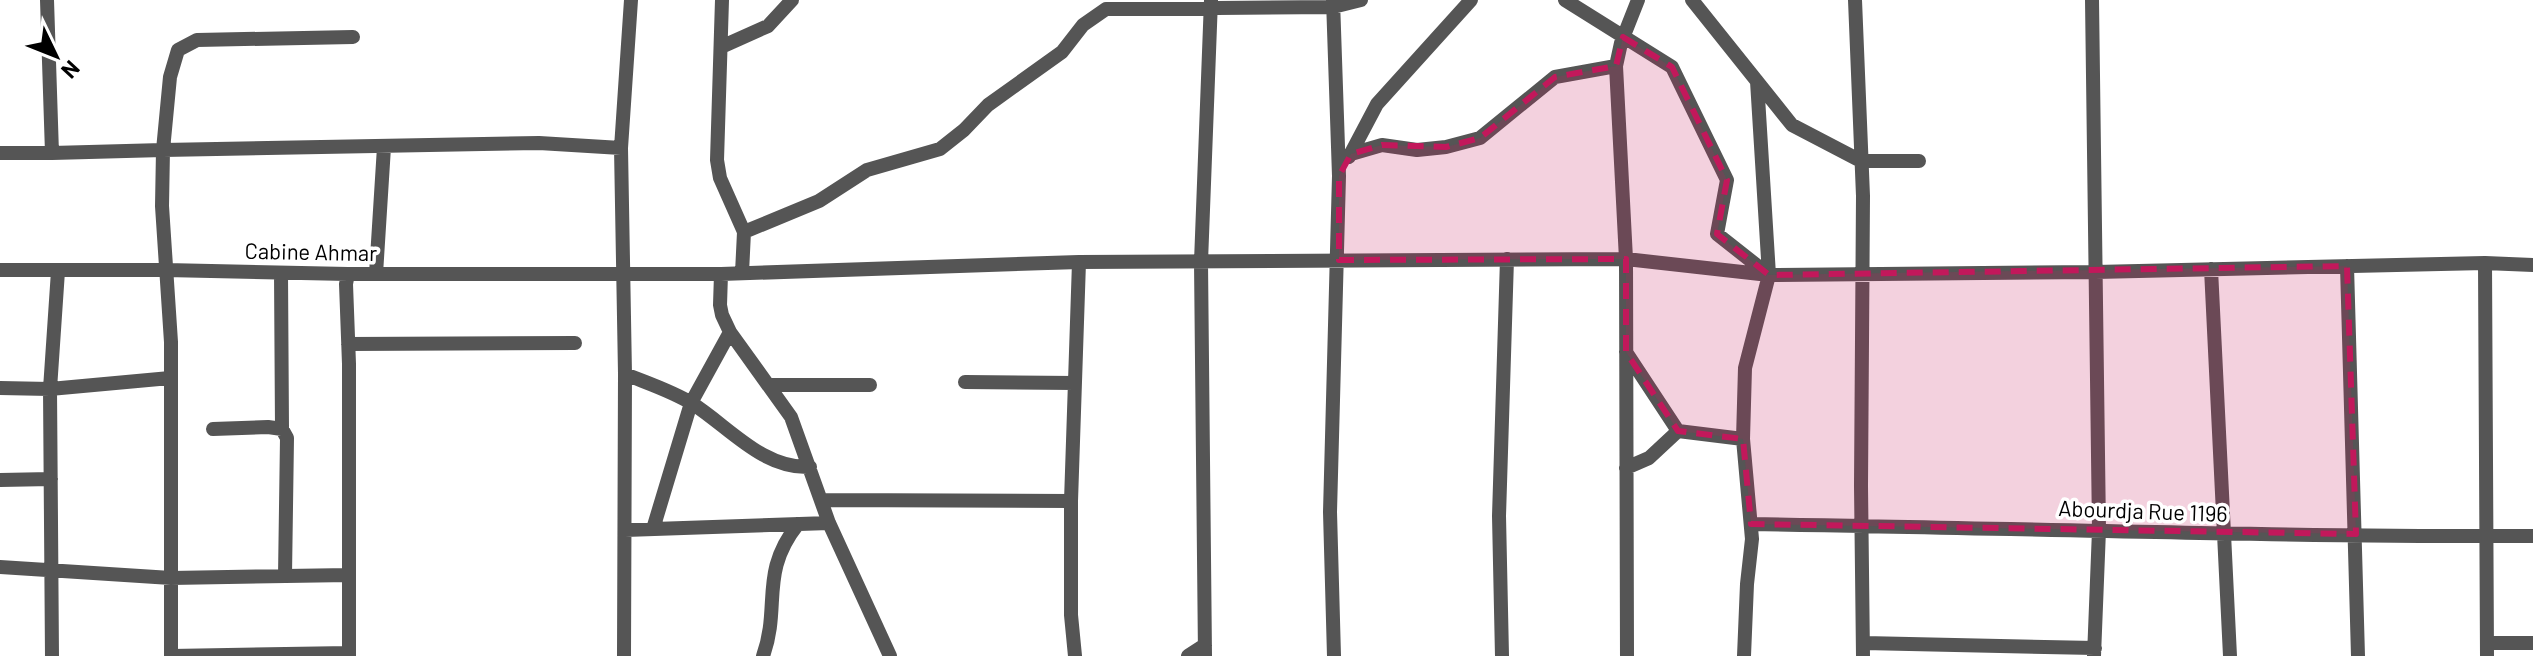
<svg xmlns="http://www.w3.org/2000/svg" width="2533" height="656" viewBox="0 0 2533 656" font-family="Barlow,sans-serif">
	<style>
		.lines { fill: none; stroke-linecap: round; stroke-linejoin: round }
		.minor { stroke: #555; stroke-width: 14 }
		.marked { fill: #c2185b; fill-opacity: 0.2; stroke: #c2185b; stroke-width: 6; stroke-dasharray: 16 10; stroke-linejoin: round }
		.labels { text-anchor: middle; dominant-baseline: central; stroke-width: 7; stroke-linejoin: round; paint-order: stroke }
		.street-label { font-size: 22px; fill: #000; stroke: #fff }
	</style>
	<rect width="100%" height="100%" fill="#fff"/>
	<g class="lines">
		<path class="minor" d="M47 0 52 153 163 150 162 206 171 342V656L349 653
			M722 0 717 160 720 178 744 232 742 273
			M1333 0 1339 176 1330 512 1334 656
			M1565 0 1672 67 1727 180 1717 234 1769 275 2096 272 2485 263 2533 265
			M1692 0 1792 125 1861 161H1919
			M1855 0 1863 196 1861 486 1863 656
			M2092 0 2099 530 2094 656
			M353 37 197 40 178 50 170 77 163 150 539 143 621 148
			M721 47 768 26 792 0
			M0 153H52
			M1351 154 1382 145 1417 150 1446 147 1480 138 1555 77 1616 66
			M1349 157 1377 104 1471 0
			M744 232 819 201 867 170 940 149 964 130 988 105 1062 52 1083 25 1106 9 1333 7 1361 0
			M2485 263 2487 656
			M2347 266 2358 656
			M2211 269 2230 656
			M0 270H166L348 274H721L1079 262 1626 259 1769 275
			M281 273 282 429
			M348 274 346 284 349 364V656
			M376 274 384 147
			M721 274 720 305 722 315 730 332 791 417 829 523 890 656
			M348 344 575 343
			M1626 352 1678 431 1743 439
			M625 374C647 383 672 391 693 404 730 428 763 469 810 467
			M965 382 1075 383
			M769 385H870
			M0 388 50 389 170 378
			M213 429 268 427 282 429 287 438 285 576
			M1626 468 1649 458 1678 431
			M0 480 51 479
			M822 500 1071 501
			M1751 524C2011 528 2272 537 2533 536
			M653 529 691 403 730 332
			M625 530 829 523
			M0 567 171 578 349 575
			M1864 643 2095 648
			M2488 643H2533
			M52 656 50 389 58 271
			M624 656 625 374 621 148 631 0
			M763 656C781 606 759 573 798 524
			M1075 656 1071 615V501L1079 262
			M1188 656 1205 645
			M1205 656 1201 262 1211 0
			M1502 656 1499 516 1507 259
			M1627 656 1626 259 1616 66 1621 43 1638 0
			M1744 656 1747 584 1752 539 1743 439 1745 368 1769 275 1757 81"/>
	</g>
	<path class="marked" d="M1623 37 1672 67 1727 180 1717 234 1769 275 2347 266 2356 534 1751 524 1743 439 1678 431 1626 352V259L1339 260V176L1351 154 1382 145 1446 147 1480 138 1555 77 1616 66Z"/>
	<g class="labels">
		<g class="street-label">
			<text transform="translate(311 251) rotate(1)">Cabine Ahmar</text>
			<text transform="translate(2143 510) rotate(2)">Abourdja Rue 1196</text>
		</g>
	</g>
	<g transform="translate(56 56) rotate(133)" stroke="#ffffff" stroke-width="6" paint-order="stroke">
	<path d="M0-6L14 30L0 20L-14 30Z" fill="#000000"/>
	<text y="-12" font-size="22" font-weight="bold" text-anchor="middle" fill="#000000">N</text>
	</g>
</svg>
